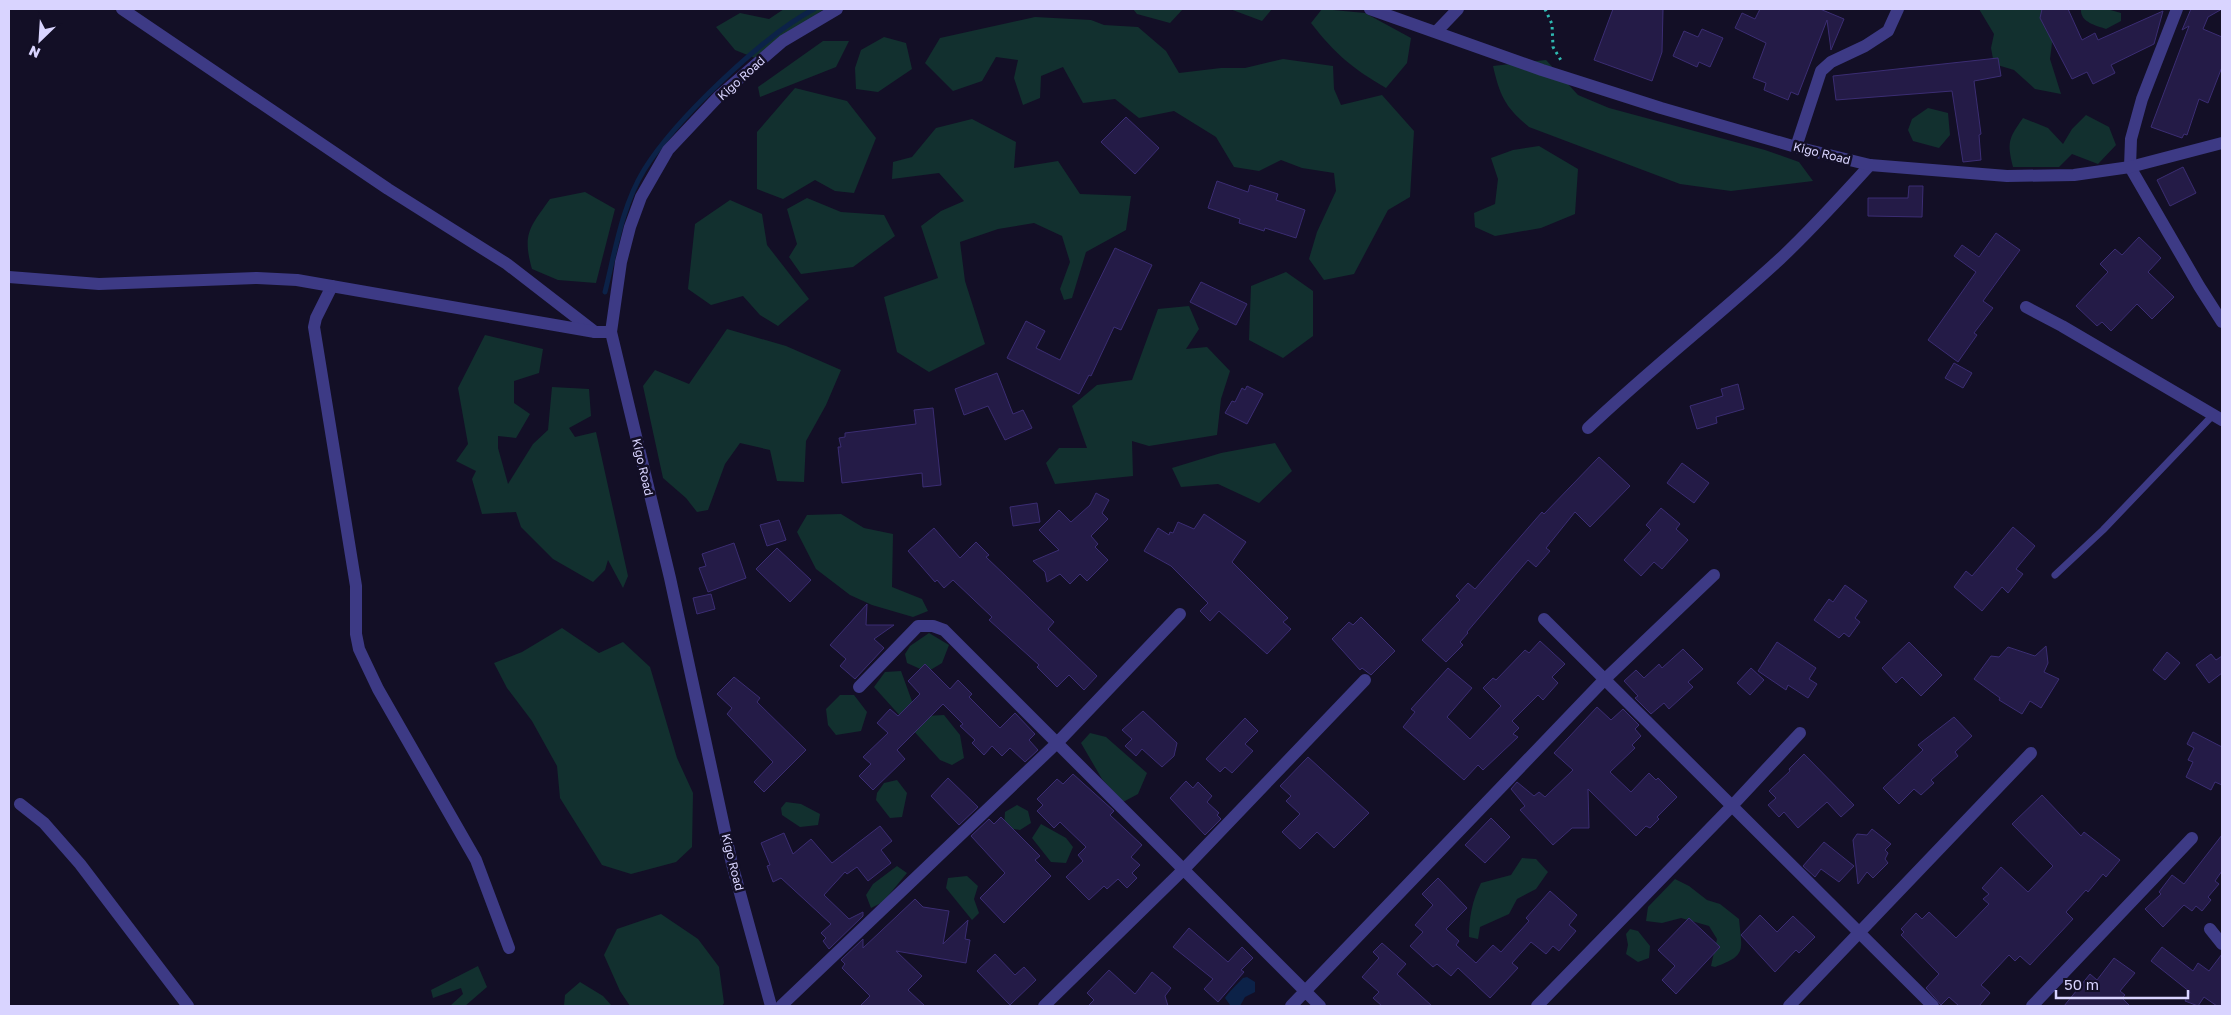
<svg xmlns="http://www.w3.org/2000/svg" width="2231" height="1015" viewBox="0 0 2231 1015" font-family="'Golos Text',sans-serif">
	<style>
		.green { fill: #12302f }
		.water { fill: #0c2248 }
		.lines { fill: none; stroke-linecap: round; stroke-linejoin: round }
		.stream { stroke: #0c2248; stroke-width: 5 }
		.building { fill: #241b47; stroke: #3b2d73 }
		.path { stroke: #2fb8b0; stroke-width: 3; stroke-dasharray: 2.5 4; stroke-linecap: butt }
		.service { stroke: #3d3a85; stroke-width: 7 }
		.minor { stroke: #3d3a85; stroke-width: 12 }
		.tertiary { stroke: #3d3a85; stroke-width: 12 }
		.labels { text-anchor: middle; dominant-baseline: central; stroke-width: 5; stroke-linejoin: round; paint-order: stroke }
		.street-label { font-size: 12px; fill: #d9d4ff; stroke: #130f26 }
	</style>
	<rect width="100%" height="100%" fill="#130f26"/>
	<path class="green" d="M784 9H824L755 58 735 50 716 27 740 13 769 19Z
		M1133 9H1183L1170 23 1137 14Z
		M1230 9H1272L1262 21Z
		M1322 9 1365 13 1411 38 1407 63 1386 88C1352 68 1336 55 1311 23Z
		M1979 9H2043L2054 27 2050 59 2061 94 2035 89 2014 70 1994 64 1991 48 1994 34Z
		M2081 9H2107L2121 13V21L2106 29C2095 25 2080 22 2081 9Z
		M1035 17 1091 20 1104 25 1138 27 1166 51 1179 73 1221 68H1245L1283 59 1333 66 1334 89 1341 105 1382 95 1414 131 1410 197 1388 210 1354 274 1324 280 1309 259 1317 232 1336 191 1334 173 1302 168 1281 160 1259 171 1234 167 1216 137 1174 111 1139 118 1115 99 1083 103 1063 67 1041 76 1040 98 1023 105 1014 78 1018 60 996 57 982 81 953 91 925 63 940 38Z
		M884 37 906 43 912 69 878 92 856 89 855 68 861 50Z
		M823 41H849L836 67 760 97 758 87Z
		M1546 60 1578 95 1609 108 1765 150 1799 162 1813 181 1731 191 1680 184 1529 127C1505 107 1500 96 1493 66Z
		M795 88 847 101 876 138 854 193 835 191 815 180 783 199 757 189V132Z
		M1928 108 1948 113 1950 135 1939 148 1913 141 1908 130 1912 119Z
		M2086 115 2109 127 2116 145 2098 164 2072 154 2059 167H2013C2007 143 2008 139 2023 118L2048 128 2063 144 2072 129Z
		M972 119 1016 142 1014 168 1058 161 1080 194 1131 196 1126 230 1086 252 1072 298 1064 300 1060 289 1070 262 1062 236 1034 223 998 229 960 242 965 281 985 344 929 372 897 352 884 297 938 278 921 226 941 211 964 201 939 173 892 179 893 162 912 157 936 128Z
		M1539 146 1578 169 1575 214 1541 228 1495 236 1475 227 1474 213 1495 204 1498 179 1491 158 1513 150Z
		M585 192 615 209 596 283 558 280 532 269C522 234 530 227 550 199Z
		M807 198 841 212 884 215 895 236 853 267 801 274 789 257 797 244 787 209Z
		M730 200 762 214 767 245 809 299 778 326 760 315 743 296 711 305 688 289 695 224Z
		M1286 272 1313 291V336L1283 358 1249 340 1251 286Z
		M1189 306 1199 329 1186 349 1207 347 1230 371 1221 399 1217 435 1149 446 1132 441 1133 476 1055 484 1046 463 1059 448H1087L1072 406 1097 385 1132 380 1158 309Z
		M727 329 786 346 841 370 826 405 806 441 804 482 777 481 770 450 740 443 725 464 708 510 697 512 686 498 663 478 643 386 655 370 689 384Z
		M485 335 543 349 539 373 514 381V403L530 414 516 438 498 436V448L508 484 533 444 548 430 552 387 589 389 591 416 569 428 575 437 596 432 628 576 623 588 608 560 605 570 593 582 553 559 521 527 516 512 482 514 472 479 476 471 456 461 468 444 458 388Z
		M1275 443 1292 471 1259 503 1218 484 1181 487 1172 468 1221 453Z
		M841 514 864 528 893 534 892 587 922 599 928 611 913 617 872 605 850 595 816 569 797 532 807 515Z
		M562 628 599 653 623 642 650 667 677 758 693 793 692 847 676 862 631 874 602 865 560 798 557 766 532 721 507 688 494 663 522 652Z
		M929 633 949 645 942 663 927 672 907 663 905 654 910 646Z
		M901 671 913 704 926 716 944 715 960 735 964 758 952 765 940 760 874 687 885 672Z
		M840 695H854L867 712 861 731 836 735 828 725 826 709Z
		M1090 733 1106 737 1147 773 1138 794 1123 802 1102 779 1081 743Z
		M897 780 907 793 902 817 890 818 876 800 877 793 884 783Z
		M786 802 801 804 820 814 818 825 800 827 782 815 781 808Z
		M1017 805 1028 811 1031 823 1020 830 1004 827 1005 812Z
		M1041 824 1066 838 1073 847 1066 863 1051 862 1032 838Z
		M1522 858 1536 859 1548 872 1536 889 1517 899 1509 914 1480 927 1478 939 1469 937C1469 918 1472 901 1481 883L1511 875Z
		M897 866 907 873 883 902 871 908 866 895 873 884Z
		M967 876 978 886 974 899 979 913 972 920 946 888 948 878Z
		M1675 879 1689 886 1707 900 1720 904 1739 919C1742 951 1747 955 1715 967L1711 966 1717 939 1709 926 1681 918 1662 923 1646 921 1648 907Z
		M661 914 698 939 719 967 724 1003 722 1006H630L620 991 604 955 617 929Z
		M1630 929 1638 931 1650 946 1649 958 1638 962 1626 954 1628 945 1626 934Z
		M478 966 487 987 465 1006H450L463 994 461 988 433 998 431 990Z
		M580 982 603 996 612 1006H564L565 995Z"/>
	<path class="water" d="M1247 977 1255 982V992L1245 997 1240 1006 1230 1005 1225 998C1227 994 1238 983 1243 978Z"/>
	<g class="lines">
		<path class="stream" d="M605 292C615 252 622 206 644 170 675 120 763 36 814 9"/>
	</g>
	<path class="building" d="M1613 9H1663L1662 52 1652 81 1594 60Z
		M1760 9H1820L1844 19 1831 50 1827 20 1798 95 1791 92 1788 100 1764 90 1766 83 1753 78 1766 43 1735 28 1742 13 1755 19Z
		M2042 9H2068L2082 40 2095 33 2098 40 2163 11 2154 44 2111 65 2115 73 2093 84 2087 72 2072 79 2040 18Z
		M2191 9H2222L2208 17 2203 29 2222 37V67L2208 103 2199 99 2187 135 2184 134 2182 138 2151 127 2189 26 2182 30Z
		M1702 29 1723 38 1710 67 1699 62 1697 67 1673 56 1684 31 1698 37Z
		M1998 58 2001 76 1974 81 1981 134 1979 135 1981 160 1963 162 1952 91 1836 100 1833 76Z
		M1126 117 1159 148 1135 174 1101 142Z
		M2183 167 2196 193 2170 206 2157 180Z
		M1217 181 1248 192 1250 185 1278 194 1276 200 1305 210 1296 238 1265 228 1264 231 1239 223 1240 219 1208 208Z
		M1909 186H1923L1922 217 1868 216V198H1908Z
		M1996 233 2020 250 1983 301 1993 308 1974 333 1977 335 1958 362 1928 340 1976 272 1954 256 1962 245 1979 257Z
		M2139 237 2161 258 2148 272 2174 297 2152 319 2137 304 2111 331 2102 322 2097 326 2076 306 2108 272 2100 264 2115 249 2122 255Z
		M1115 248 1152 265 1121 330 1114 327 1091 376 1089 375 1079 394 1007 358 1026 321 1045 331 1036 348 1060 360Z
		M1201 282 1247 304 1236 325 1190 302Z
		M1954 363 1972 373 1963 388 1945 378Z
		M997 373 1013 414 1023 410 1032 428 1005 440 988 406 964 415 955 389Z
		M1738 384 1744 409 1716 417 1717 423 1697 429 1690 406 1723 396 1721 389Z
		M1247 386 1263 394 1247 424 1225 413 1232 401 1235 402 1242 388 1245 390Z
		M933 408 941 485 923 487 922 473 842 483 838 447H841L839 438 845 437V433L916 424 914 410Z
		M1599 457 1630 486 1590 527 1575 512 1546 548 1550 551 1536 567 1528 560 1467 632 1468 633 1460 642 1463 645 1446 662 1422 640 1460 600 1456 596 1468 583 1475 589 1542 512 1544 514Z
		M1682 463 1709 483 1694 503 1667 483Z
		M1096 493 1109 500 1102 513 1108 519 1091 536 1098 544 1095 547 1108 560 1087 581 1080 574 1070 584 1060 574 1047 582 1045 572 1033 561 1059 550 1039 530 1059 510 1071 522 1090 505Z
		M1037 503 1040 522 1013 526 1010 507Z
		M1661 508 1680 524 1676 529 1688 540 1662 569 1654 562 1641 576 1624 560 1651 530 1646 525Z
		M1204 514 1246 542 1232 562 1288 618 1283 622 1291 629 1267 654 1219 611 1210 621 1200 611 1208 603 1171 566 1144 551 1158 528 1169 535 1170 532 1173 533 1178 522 1194 529Z
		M779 520 786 540 767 546 760 525Z
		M2013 527 2035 546 2016 569 2023 574 2008 593 2002 587 1982 611 1954 587 1966 571 1972 576Z
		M934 528 960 558 976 542 989 555 986 557 1054 622 1048 629 1097 676 1084 690 1069 675 1057 687 1037 667 1039 665 989 620 992 617 953 580 944 588 937 580 935 582 908 551Z
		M734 543 746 578 708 592 699 568 706 566 702 554Z
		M777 548 811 580 790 602 756 569Z
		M1845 585 1867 601 1855 618 1860 622 1849 637 1844 633 1839 638 1814 620 1829 599 1833 602Z
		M711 594 715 609 697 614 693 598Z
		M867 604 866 625H894L874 639 884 648 855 679 840 666 846 659 830 645Z
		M1361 617 1395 651 1371 675 1362 668 1360 670 1332 639 1349 622 1353 625Z
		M1540 641 1565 664 1552 677 1558 683 1543 700 1538 695 1512 721 1519 728 1513 734 1518 737 1483 770 1478 765 1464 780 1403 727 1415 712 1411 709 1448 668 1472 688 1447 717 1470 739 1501 706 1483 688 1493 678 1496 680 1525 650 1529 653Z
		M1777 642 1816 668 1809 679 1817 684 1808 698 1788 685 1786 690 1758 671Z
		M1909 642 1942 675 1921 696 1902 677 1896 683 1882 668Z
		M2046 646 2048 663 2044 672 2059 679 2041 708 2030 701 2022 714 1999 700 2000 698 1974 679 1991 656 1999 657 2008 647 2035 656Z
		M1683 649 1703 669 1688 682 1693 687 1669 709 1664 703 1651 714 1635 698 1638 696 1624 681 1636 670 1644 678 1659 664 1662 668Z
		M2167 652 2180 663 2165 680 2153 670Z
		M2211 654 2216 660 2222 656V673L2209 683 2196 665Z
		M925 664 950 689 958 680 972 694 969 697 1000 728 1015 713 1035 734 1029 740 1038 750 1025 762 1010 748 1002 756 992 746 984 755 972 743 975 740 960 726 963 724 943 704 897 750 905 759 873 790 859 776 871 764 863 757 888 733 877 723 890 709 898 716 920 694 908 681Z
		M1751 668 1764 680 1750 695 1737 683Z
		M734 677 760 698 757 702 806 750 764 792 754 782 773 762 727 714 732 708 717 694Z
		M1597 707 1611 720 1623 709 1639 725 1635 729 1641 736 1632 745 1635 748 1610 772 1631 792 1649 773 1656 780 1658 778 1677 797 1657 817 1659 819 1650 828 1646 826 1636 836 1588 789 1589 828H1572L1553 845 1520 810 1525 806 1511 789 1517 782 1534 796 1539 792 1545 797 1573 770 1554 753Z
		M1143 711 1177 743 1174 756 1162 767 1142 749 1136 756 1125 746 1132 739 1122 730Z
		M1954 717 1972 736 1955 752 1958 756 1931 780 1934 783 1921 795 1914 789 1899 804 1883 788 1923 750 1918 745Z
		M1245 718 1258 731 1245 744 1253 751 1232 773 1225 767 1220 772 1206 759Z
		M2193 732 2222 747V785L2215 782 2211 790 2186 777 2193 762 2188 760 2194 748 2187 744Z
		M1804 754 1854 805 1841 817 1827 802 1798 828 1784 812 1779 817 1768 805 1776 798 1769 791 1790 771 1789 769Z
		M1308 757 1369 813 1334 848 1317 832 1300 849 1282 832 1300 814 1286 801 1291 796 1280 786Z
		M1073 774 1114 811 1110 815 1142 845 1131 857 1140 865 1132 873 1137 878 1127 888 1118 879 1107 889 1104 886 1089 900 1066 877 1083 861 1078 855 1086 847 1060 822 1054 828 1037 811 1043 805 1037 799 1057 779 1063 784Z
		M948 778 978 807 959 825 931 796Z
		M1186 781 1193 788 1198 782 1212 796 1207 802 1219 813 1217 815 1221 819 1205 835 1170 798Z
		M2042 795 2081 836 2084 832 2120 860 2106 877 2103 874 2088 892 2086 890 2066 912 2073 919 2030 965 2020 956 2015 961 2009 955 1981 985 1990 993 1979 1006H1959L1949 997 1941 1005 1926 988 1939 974 1901 935 1904 932 1901 929 1916 913 1922 919 1929 912 1956 938 1989 904 1983 899 1989 894 1982 888 2001 867 2028 892 2053 866 2012 824Z
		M1001 817 1040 856 1035 860 1051 876 1004 923 980 898 1005 873 971 836 989 819 994 824Z
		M1491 818 1510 837 1485 863 1465 845Z
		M880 826 892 841 881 850 891 863 868 881 857 867 847 874 845 872 824 895 849 919 863 912V916L829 949 823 941 826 938 821 933 831 924 781 878 773 882 767 866 770 865 761 843 784 833 793 854 811 839 832 863Z
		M1872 829 1891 844 1885 850 1888 853 1885 859 1888 863 1873 878 1867 872 1858 884 1853 840 1857 834 1867 835Z
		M2222 835V871L2215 881 2219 884 2208 897 2211 900 2202 911 2196 906 2192 911 2184 905 2163 927 2145 909 2161 894 2159 892 2172 875 2184 884Z
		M1824 842 1854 866 1839 882 1821 869 1815 877 1803 866Z
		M1438 878 1467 908 1446 929 1459 941 1456 945 1476 963 1493 945 1501 952 1529 921 1526 918 1550 891 1577 915 1569 925 1576 931 1559 951 1553 946 1546 954 1531 942 1512 963 1518 968 1490 998 1458 968 1451 976 1437 964 1433 967 1410 946 1423 932 1415 925 1433 905 1422 894Z
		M915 899 923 907 949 911 943 944 968 920 965 939 970 940 966 963 896 951 922 976 908 990 925 1006H860L870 996 842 968 845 964 841 960 863 939V948Z
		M1760 915 1777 932 1793 916 1815 937 1799 953 1796 950 1775 972 1741 935Z
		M1689 918 1720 947 1676 994 1662 980 1675 966 1658 950Z
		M1189 928 1228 962 1242 947 1253 958 1241 970 1244 972 1218 1002 1204 989 1213 979 1173 947Z
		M1382 943 1406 964 1397 974 1432 1006H1382L1373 998 1379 992 1362 977 1379 958 1373 952Z
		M2162 947 2193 971 2198 963 2209 971 2222 954V1006H2217L2204 997 2198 1006 2185 1001 2190 992 2151 961Z
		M995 954 1015 975 1024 967 1036 980 1010 1005 977 971Z
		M2114 958 2135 973 2120 991 2125 995 2122 998 2130 1006H2064L2090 974 2097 980Z
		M1109 970 1135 994 1152 972 1171 988 1165 996 1168 1006H1088L1094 1000 1087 993Z"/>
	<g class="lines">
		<path class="path" d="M1545 9 1552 24 1553 47 1562 62"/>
		<path class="service" d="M2055 575 2103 530 2213 415"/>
		<path class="minor" d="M122 9 388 189 507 264 595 332
			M2177 9 2142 99 2131 139 2130 167 2199 286 2222 322
			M1796 147 1821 71 1831 62 1865 46 1888 31 1898 9
			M332 286 316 318 314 327 356 586V634L359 649 378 689 476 860 509 948
			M2026 307 2062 326 2222 420
			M1588 428C1650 369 1717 317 1780 259 1812 229 1841 197 1870 165
			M1544 619 1933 1006
			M859 687 918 626H933L944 630 1320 1006
			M20 804 44 823 80 864 188 1006
			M2210 929 2222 944
			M781 1006 1058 742 1180 614
			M1044 1006 1184 869 1365 680
			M1291 1006 1604 680 1714 575
			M1537 1006 1731 807 1800 733
			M1789 1006 2031 753
			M2032 1006 2192 838"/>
		<path class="tertiary" d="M1370 9 1542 70 1661 108 1796 147 1870 165 2007 176 2074 175 2130 167 2222 143
			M1436 32 1458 9
			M9 277 99 284 257 278 297 280 595 332H611
			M771 1006 732 864 670 578 611 332 621 262 630 227 641 197 668 150 718 97 783 41 837 9"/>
	</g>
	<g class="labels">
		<g class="street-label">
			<text transform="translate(741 78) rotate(-42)">Kigo Road</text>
			<text transform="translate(1822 153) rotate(14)">Kigo Road</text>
			<text transform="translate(643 467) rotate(77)">Kigo Road</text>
			<text transform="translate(733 862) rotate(76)">Kigo Road</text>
		</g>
	</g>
	<rect width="2231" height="1015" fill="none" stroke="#d9d4ff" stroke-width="20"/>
	<g transform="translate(40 40) rotate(205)" stroke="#130f26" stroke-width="4" paint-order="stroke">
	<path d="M0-4L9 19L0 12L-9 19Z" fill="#d9d4ff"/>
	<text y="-8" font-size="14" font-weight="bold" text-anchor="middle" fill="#d9d4ff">N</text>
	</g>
	<path d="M2056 990v8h132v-8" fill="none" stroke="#d9d4ff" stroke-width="2.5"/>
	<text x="2064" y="990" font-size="15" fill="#d9d4ff" stroke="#130f26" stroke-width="4" paint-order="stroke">50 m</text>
</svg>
